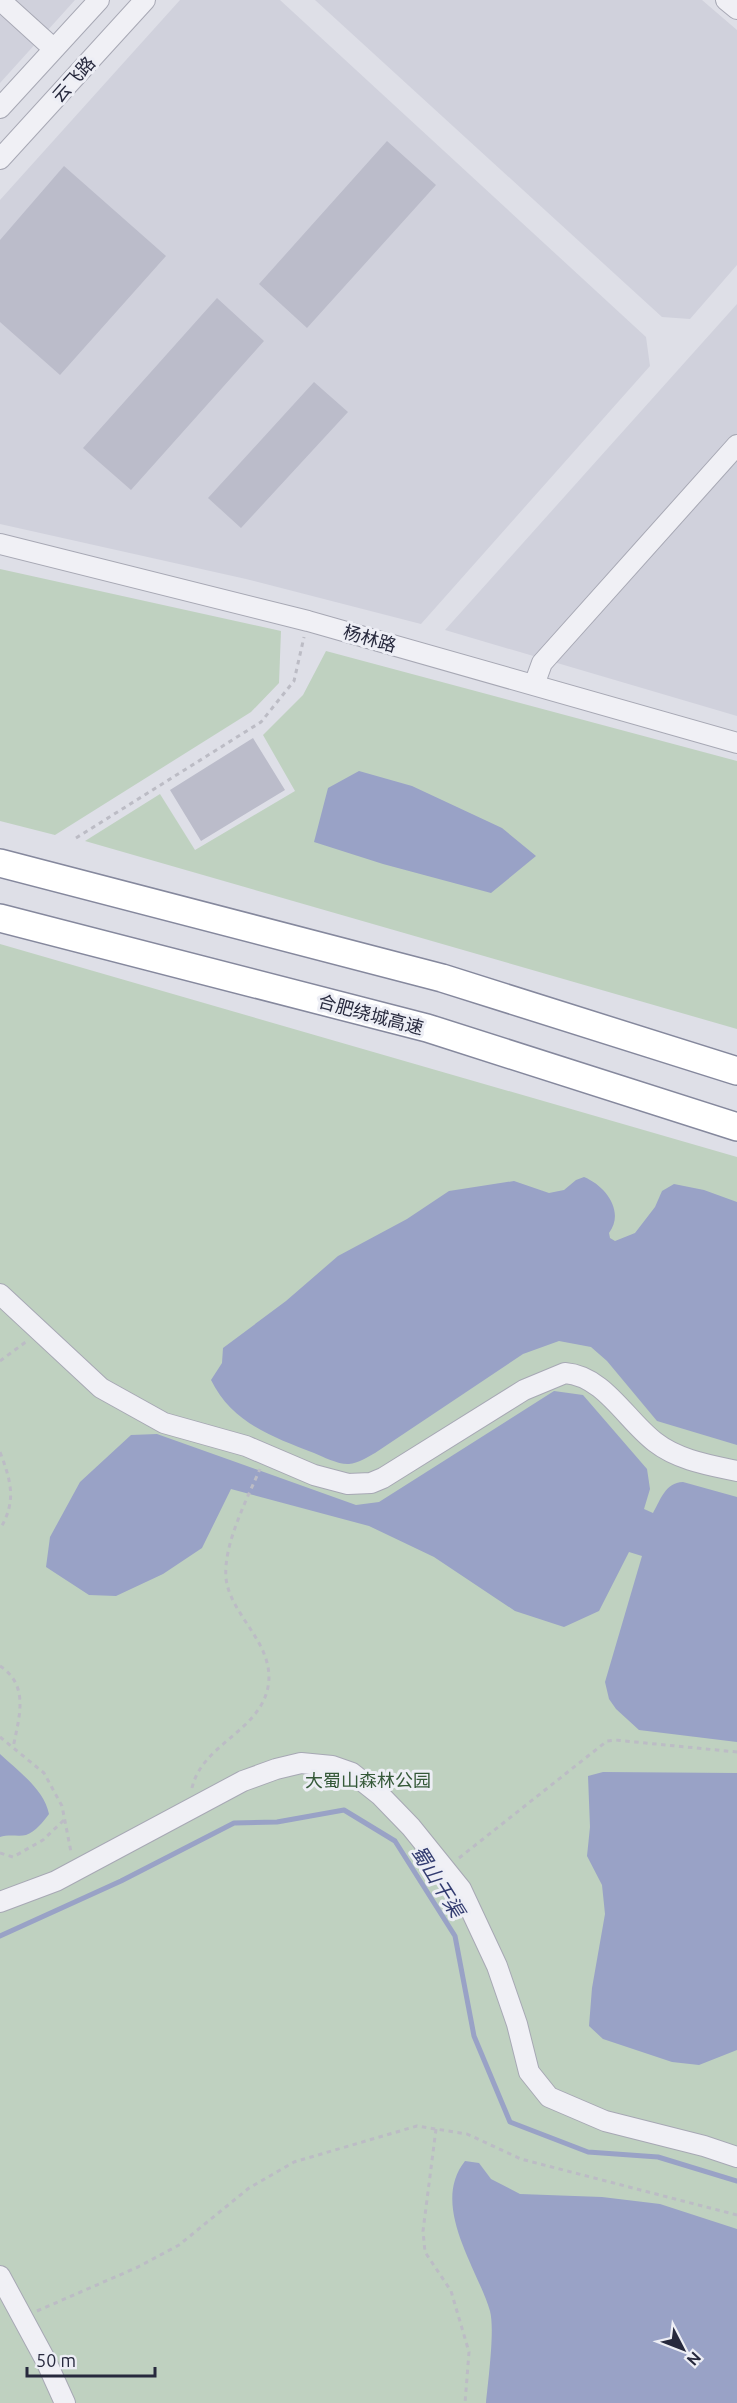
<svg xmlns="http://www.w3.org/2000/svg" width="737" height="2403" viewBox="0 0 737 2403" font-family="Ubuntu,'Noto Sans SC',sans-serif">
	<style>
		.built { fill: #d0d1dc }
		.green { fill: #bfd1c0 }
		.water { fill: #99a2c6 }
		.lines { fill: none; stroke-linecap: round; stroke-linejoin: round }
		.stream { stroke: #99a2c6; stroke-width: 5 }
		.building { fill: #bbbcca }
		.minor-casing { stroke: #a7a8b4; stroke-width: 22 }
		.highway-casing { stroke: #85889d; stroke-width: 30 }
		.path { stroke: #bcbcc5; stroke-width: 3; stroke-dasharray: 4.5 4.5; stroke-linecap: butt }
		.minor { stroke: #f0f0f5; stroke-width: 20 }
		.highway { stroke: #fff; stroke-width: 27 }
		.labels { text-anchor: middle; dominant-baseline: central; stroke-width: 6; stroke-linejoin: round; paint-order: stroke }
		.street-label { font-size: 18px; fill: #27293d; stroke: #edeef5 }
		.park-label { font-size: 18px; fill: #355939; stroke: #edeef5 }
		.water-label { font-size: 20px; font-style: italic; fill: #333c70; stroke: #edeef5 }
	</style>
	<rect width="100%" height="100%" fill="#dedfe7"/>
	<path class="built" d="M0 0H75L0 83Z
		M180 0H280L646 337 650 366 421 624 246 579 0 524V200Z
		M315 0H702L737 30V265L690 319 662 317Z
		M737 304V716L445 630Z"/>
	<path class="green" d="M0 569 281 631 279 683 251 712 55 835 0 821Z
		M326 651 737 761V1029L85 841 160 794 195 850 295 791 263 735 303 695Z
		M0 944 737 1157V2403H0Z"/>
	<path class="water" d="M359 771 412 786 502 828 536 856 491 893 383 864 314 842 328 788Z
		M584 1177C606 1186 625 1212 609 1233L610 1238 615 1241 635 1233 655 1207 662 1191 674 1184 704 1190 737 1202V1445L657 1421 607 1361 591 1347 559 1341 523 1354 375 1453C368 1457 358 1463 349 1464 340 1465 323 1457 314 1453 273 1437 232 1423 211 1380L222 1363 223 1348 286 1301 338 1256 407 1219 449 1191 514 1181 549 1193 564 1190 576 1180Z
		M554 1391 583 1395 647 1469 650 1489 644 1509 653 1513C661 1499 665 1483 683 1482L737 1497V1742L639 1730 616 1709 609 1699 605 1682 642 1556 629 1552 599 1611 564 1627 515 1611 434 1557 369 1526 231 1489 202 1548 163 1574 116 1596 89 1595 46 1567 50 1537 80 1482 131 1435 157 1434 356 1505 379 1502Z
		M0 1754C18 1771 44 1789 49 1814 44 1821 35 1832 26 1835 19 1837 9 1834 0 1837Z
		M603 1772 737 1773V2050L699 2065 672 2062 603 2039 589 2026 592 1988 605 1914 602 1885 587 1856 590 1827 588 1776Z
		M465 2161 479 2163 491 2179 520 2194 602 2197 660 2204 737 2229V2403H486C488 2382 495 2330 490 2311 477 2267 430 2205 465 2161Z"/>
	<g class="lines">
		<path class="stream" d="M0 1936 121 1881 234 1823 277 1822 344 1810 395 1841 455 1936 474 2036 510 2122 588 2152 658 2157 737 2181"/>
	</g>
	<path class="building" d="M387 141 436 185 307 328 259 284Z
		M64 166 166 256 60 375 0 322V240Z
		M217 298 264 341 131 490 83 448Z
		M314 382 348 412 241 528 208 498Z
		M253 738 285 790 201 841 170 790Z"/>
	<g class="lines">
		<g class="minor-casing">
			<path id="minor" d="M0 0 54 49
				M726 0 737 9
				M0 108 99 0
				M0 159 145 0
				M0 544 308 621 737 743
				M534 685 542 663 737 445
				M0 1294 101 1388 164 1423 246 1446 314 1475 348 1484 371 1483 383 1478 524 1390 565 1373C604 1376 626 1420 655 1442 678 1460 709 1465 737 1471
				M0 1902 56 1881 243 1781 276 1769 301 1763 332 1766 352 1773 381 1796 411 1827 461 1889 497 1966 517 2024 529 2072 549 2097 605 2121 704 2146 737 2157
				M0 2276 46 2361 65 2403"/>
		</g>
		<g class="highway-casing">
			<path id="highway" d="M0 863 442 978 737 1071
				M0 918 427 1028 737 1127"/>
		</g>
		<path class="path" d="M76 838 261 722 294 681 304 637
			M0 1361 27 1341
			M0 1452C11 1481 17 1501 0 1529
			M0 1666C30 1686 19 1717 13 1748
			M0 1737 44 1773 62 1806 71 1852
			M192 1788C202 1744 259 1732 268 1687 276 1644 230 1616 226 1578 223 1545 247 1499 260 1469
			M0 1853 13 1857 43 1840 65 1819
			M459 1858 607 1741 615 1740 737 1752
			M436 2129 423 2231 425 2252 451 2291 469 2352 465 2403
			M37 2311 138 2267 179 2245 249 2188 294 2162 417 2126 467 2134 521 2159 737 2215"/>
		<use href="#minor" class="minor"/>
		<use href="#highway" class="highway"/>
	</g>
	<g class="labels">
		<g class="street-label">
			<text transform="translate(73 79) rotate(-48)">云飞路</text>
			<text transform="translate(370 638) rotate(16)">杨林路</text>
			<text transform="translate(371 1014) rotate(15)">合肥绕城高速</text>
		</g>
		<g class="park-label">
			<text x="368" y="1780">大蜀山森林公园</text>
		</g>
		<g class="water-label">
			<text transform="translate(438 1881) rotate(58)">蜀山干渠</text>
		</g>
	</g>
	<g transform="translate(683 2349) rotate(132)" stroke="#edeef5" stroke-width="4.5" paint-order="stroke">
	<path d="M0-4.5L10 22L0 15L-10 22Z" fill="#27293d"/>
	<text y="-9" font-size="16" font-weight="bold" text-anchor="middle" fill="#27293d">N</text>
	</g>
	<path d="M27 2367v9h128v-9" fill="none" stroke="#27293d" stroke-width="3"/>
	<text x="36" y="2367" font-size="18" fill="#27293d" stroke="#edeef5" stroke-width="4.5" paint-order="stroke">50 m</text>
</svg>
